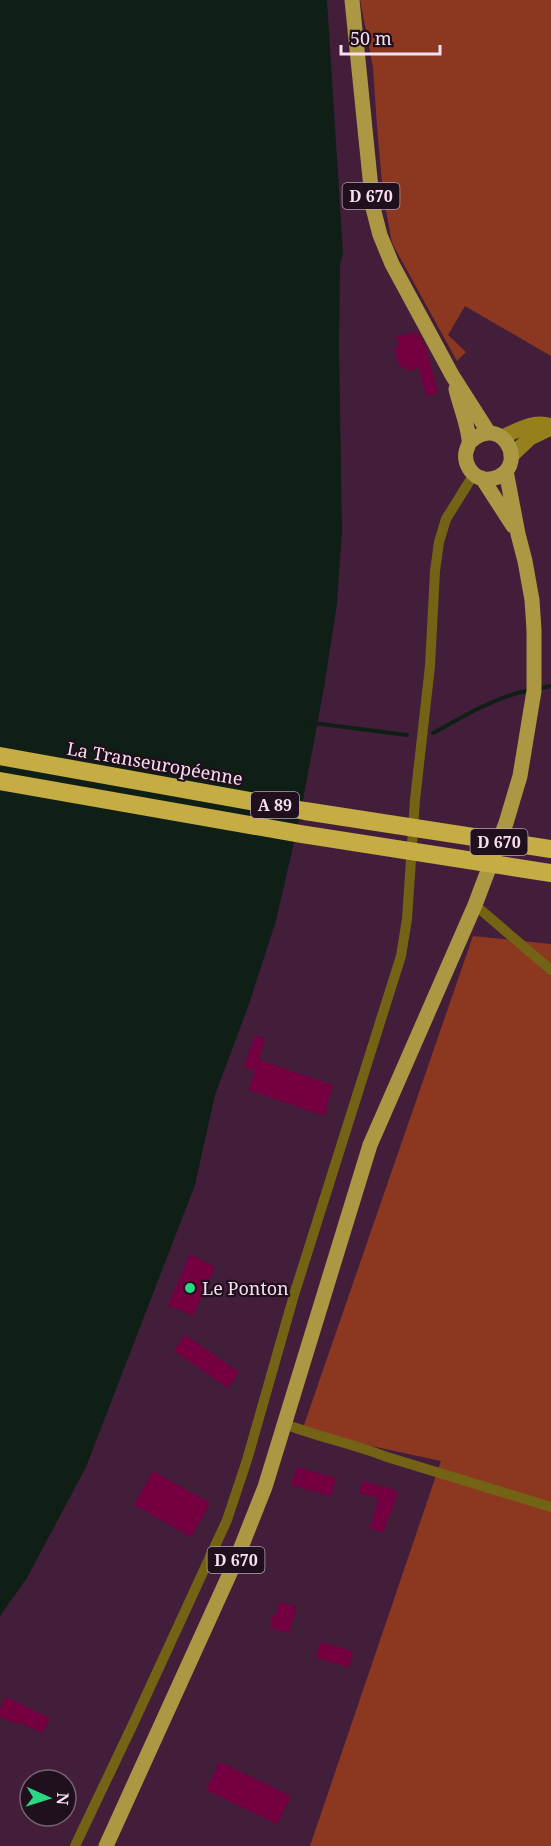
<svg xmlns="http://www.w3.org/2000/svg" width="551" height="1846" viewBox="0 0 551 1846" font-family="'Noto Serif',serif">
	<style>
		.green { fill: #8c3821 }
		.water { fill: #0f1f15 }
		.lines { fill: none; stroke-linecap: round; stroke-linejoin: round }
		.stream { stroke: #0f1f15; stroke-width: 4 }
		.building { fill: #750041 }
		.street { stroke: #746314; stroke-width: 10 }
		.secondary { stroke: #96801d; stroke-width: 15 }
		.primary { stroke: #ac9843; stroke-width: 15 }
		.highway-bridge { stroke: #c5ac43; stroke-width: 18 }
		.poi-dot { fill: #29d885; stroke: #200f1c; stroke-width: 2 }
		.labels { text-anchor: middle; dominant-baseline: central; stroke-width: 4.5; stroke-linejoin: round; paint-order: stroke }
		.shield { fill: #200f1c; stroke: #b6a1b0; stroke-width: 1.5 }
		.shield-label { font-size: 16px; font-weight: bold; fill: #f7dff0 }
		.street-label { font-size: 18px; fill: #f7dff0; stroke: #200f1c }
		.poi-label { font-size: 18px; fill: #f7dff0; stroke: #200f1c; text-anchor: start }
	</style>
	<rect width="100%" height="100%" fill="#431e3b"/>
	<path class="green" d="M360 0H551V356L465 306 448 335 466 352 457 361 392 243 383 194 377 126 373 67Z
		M473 936 551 944V1846H310L441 1461 302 1431Z"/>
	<path class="water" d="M0 0H327L343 254 340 264 339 347 342 531 337 604 324 688 300 816 276 921 248 1007 215 1095 195 1185 86 1467 27 1578 0 1616Z"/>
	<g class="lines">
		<path class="stream" d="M537 689 551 686
			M313 723 407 735
			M433 733C464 716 495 697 530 690"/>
	</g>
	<path class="building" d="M418 332 426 347 438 393 426 396 419 368 407 371 405 366 400 368 394 348 399 346 396 336Z
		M255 1036 265 1038 259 1060 333 1085 324 1116 249 1090 255 1071 244 1067Z
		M190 1254 215 1267 193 1316 168 1305Z
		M185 1335 239 1372 228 1388 174 1351Z
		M297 1467 336 1478 331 1496 291 1485Z
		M153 1471 210 1503 191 1537 134 1505Z
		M362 1481 398 1491 391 1514H389L384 1532 370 1529 378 1498 359 1493Z
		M279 1602 296 1607 289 1633 270 1628 272 1617 276 1614Z
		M320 1642 353 1651 349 1667 316 1658Z
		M6 1697 50 1718 42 1733 18 1722 16 1724 0 1717V1709Z
		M220 1762 291 1796 277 1824 206 1790Z"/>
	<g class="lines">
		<path class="street" d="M475 905 551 970
			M285 1424C318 1437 354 1444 387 1457L551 1507
			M75 1846 134 1722 227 1520 247 1460 294 1295 401 956 407 919 415 800 430 666 435 571 439 542 446 519 474 474"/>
		<path class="secondary" d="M502 437C517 431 535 419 551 426
			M511 456 530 438 551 428"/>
		<path class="primary" d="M352 0 373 208 380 235 392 264 452 375 489 433
			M456 389C460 406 467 422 469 439 470 444 467 447 466 452 464 462 470 474 480 478 486 480 493 479 498 477 529 462 500 413 470 442
			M482 478 513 526
			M106 1846 236 1560 265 1487 370 1145 475 905 506 823 520 776 534 691V630L532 600 525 561 518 534 506 471"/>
		<path class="highway-bridge" d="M0 756 305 811 551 849
			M0 781 301 834 551 873"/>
	</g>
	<circle class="poi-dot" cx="190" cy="1288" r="6"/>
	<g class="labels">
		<g class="shield">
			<rect x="342.5" y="183" width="57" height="26" rx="4.5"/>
			<rect x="251" y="792" width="48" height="26" rx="4.5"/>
			<rect x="470.5" y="829" width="57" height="26" rx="4.5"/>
			<rect x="207.5" y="1547" width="57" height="26" rx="4.5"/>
		</g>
		<g class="shield-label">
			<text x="371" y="196">D 670</text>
			<text x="275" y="805">A 89</text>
			<text x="499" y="842">D 670</text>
			<text x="236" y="1560">D 670</text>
		</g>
		<g class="street-label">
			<text transform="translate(155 763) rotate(10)">La Transeuropéenne</text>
		</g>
		<g class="poi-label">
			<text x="202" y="1288">Le Ponton</text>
		</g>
	</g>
	<g transform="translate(48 1798) rotate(93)"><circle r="28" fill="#200f1c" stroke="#766271" stroke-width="1.5"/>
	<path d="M0-4.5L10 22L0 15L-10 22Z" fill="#29d885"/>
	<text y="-9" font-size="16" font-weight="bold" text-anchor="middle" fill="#f7dff0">N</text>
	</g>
	<path d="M341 45v9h99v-9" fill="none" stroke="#f7dff0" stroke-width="3"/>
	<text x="350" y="45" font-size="18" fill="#f7dff0" stroke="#200f1c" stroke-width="4.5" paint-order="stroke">50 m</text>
</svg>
